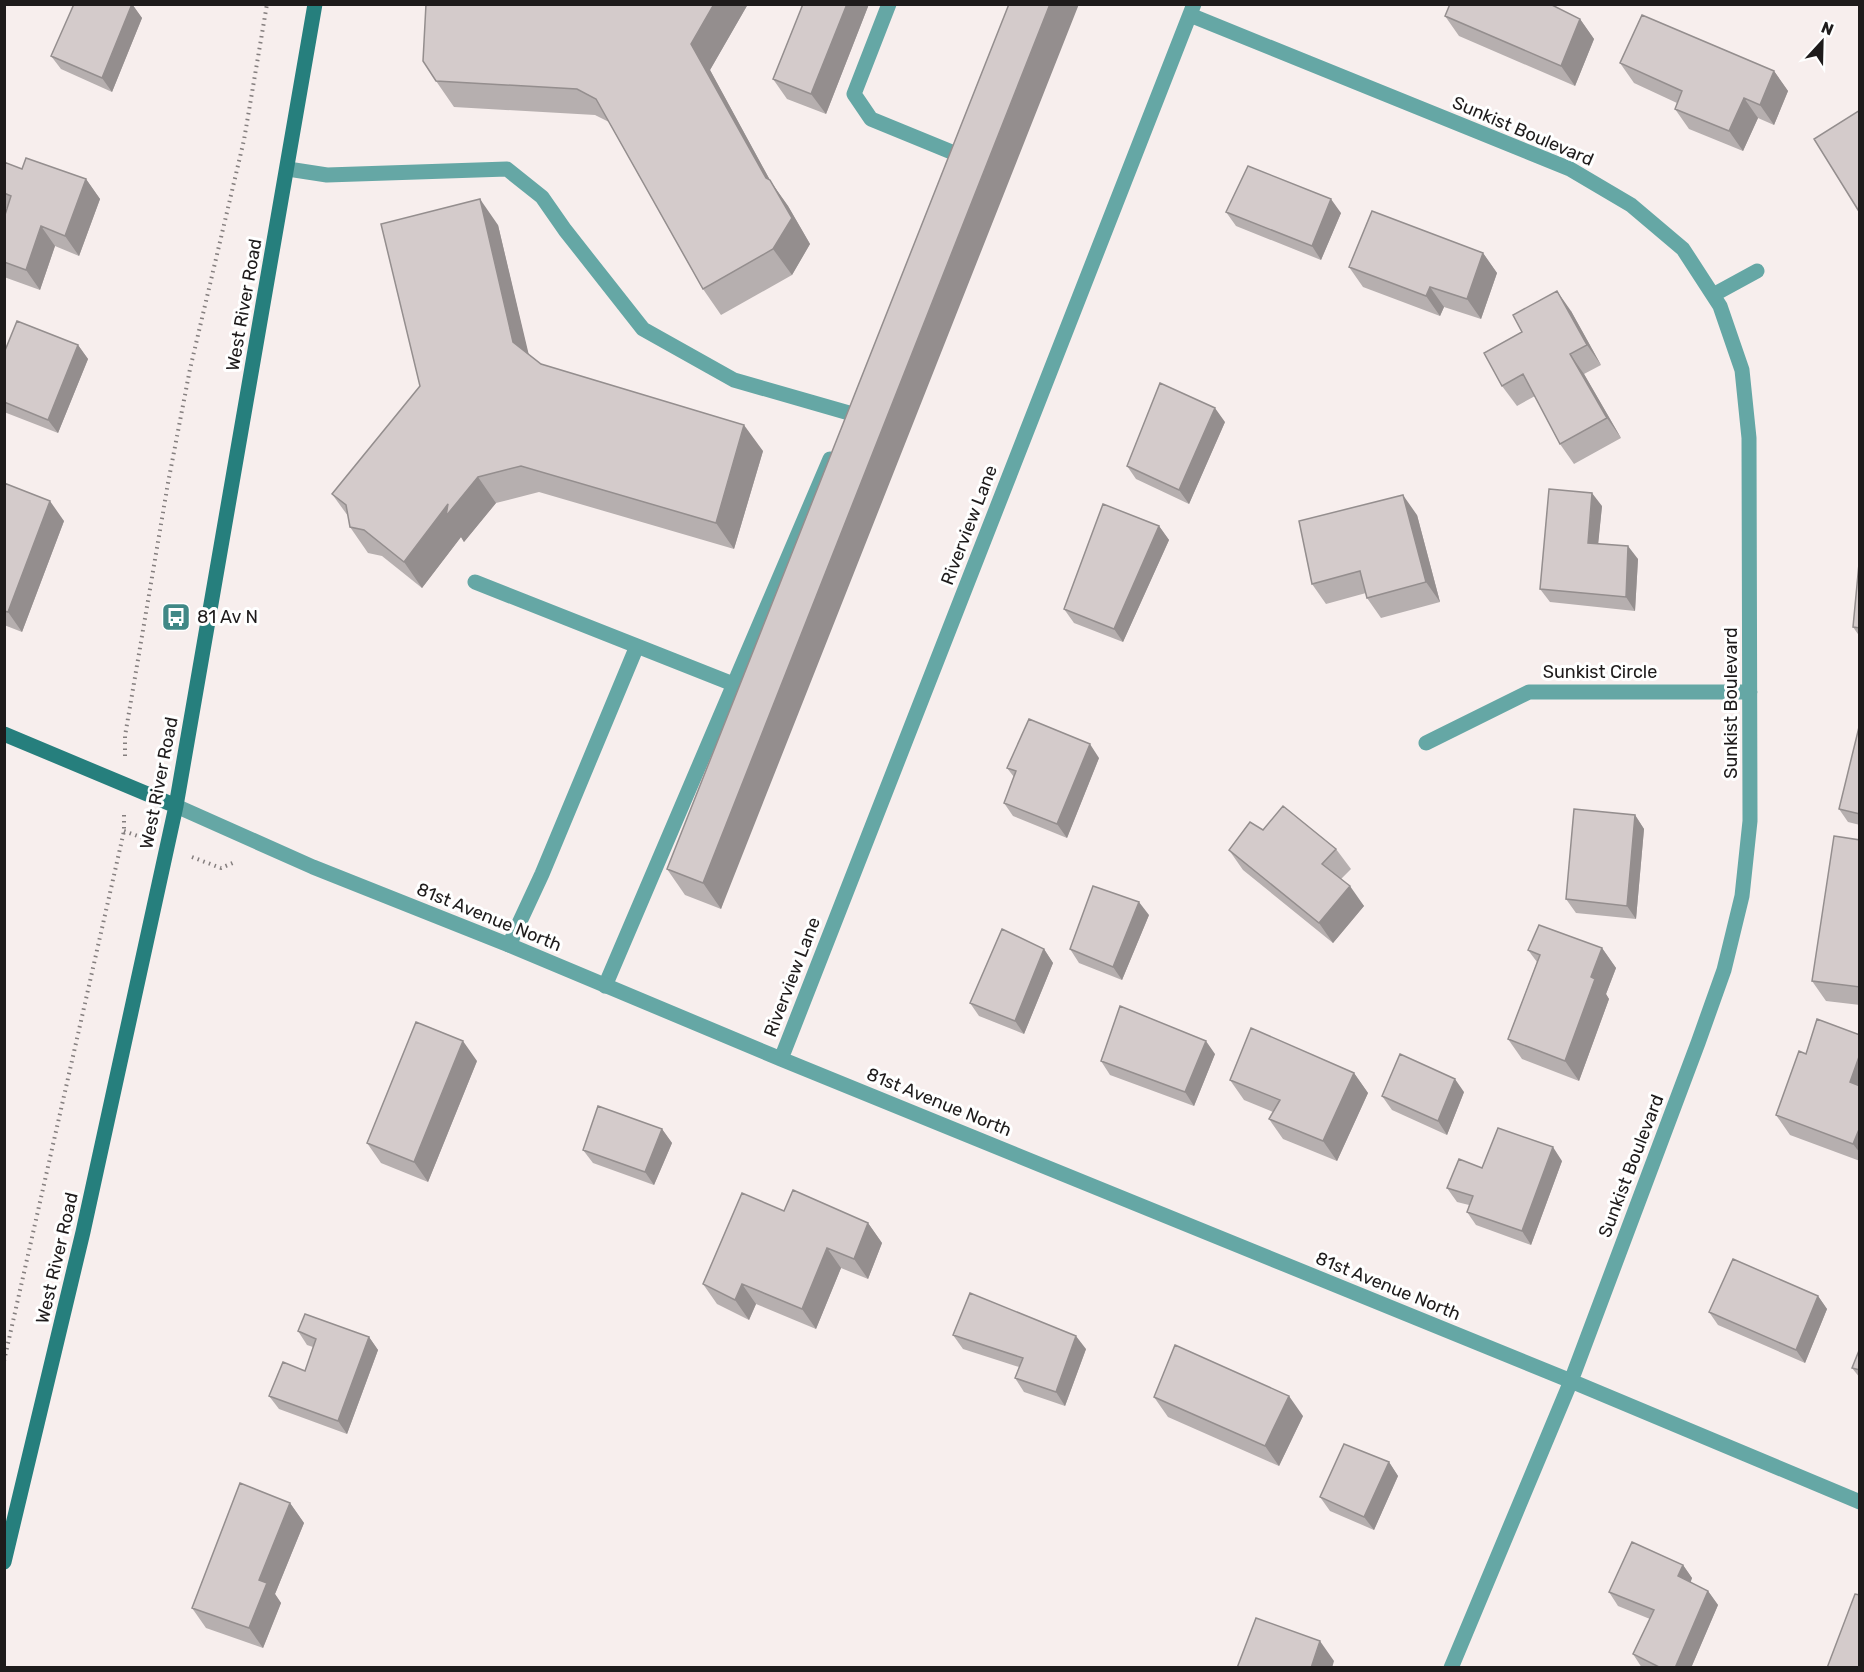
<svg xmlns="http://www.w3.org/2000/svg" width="1864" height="1672" viewBox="0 0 1864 1672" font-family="Rubik,sans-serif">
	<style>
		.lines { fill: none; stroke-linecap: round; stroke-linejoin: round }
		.path { stroke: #847e7e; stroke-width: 4; stroke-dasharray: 1.5 4.5; stroke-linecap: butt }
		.lane { stroke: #65a7a5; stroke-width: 15 }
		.street { stroke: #65a7a5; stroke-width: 15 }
		.secondary { stroke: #267f7d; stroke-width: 15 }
		.wall { fill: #b6afaf }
		.shaded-wall { fill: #948e8e }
		.building { fill: #d4cbcb; stroke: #948e8e; stroke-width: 1.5 }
		.labels { text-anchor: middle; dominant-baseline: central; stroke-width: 6; stroke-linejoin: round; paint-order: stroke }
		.street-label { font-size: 18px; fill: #1e1b1b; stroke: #fff }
		.poi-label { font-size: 18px; fill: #1e1b1b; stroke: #fff; text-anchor: start }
	</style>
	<rect width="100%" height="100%" fill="#f7eeed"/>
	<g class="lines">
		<path class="path" d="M125 756V736L168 483 190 369 244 140 267 4
			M124 831 143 838
			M192 857 221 868 235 862
			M4 1361 124 831V814"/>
		<path class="lane" d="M889 4 854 94 871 119 954 153
			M288 169 327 175 507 169 542 197 565 230 643 329 734 380 849 413
			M475 582 637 646
			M509 945 542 874 637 646 733 684
			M605 986 830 459"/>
		<path class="street" d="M1190 15 1570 169 1631 205 1683 249 1720 306 1742 370 1749 438 1750 821 1742 896 1724 970 1698 1043 1571 1381 1451 1668
			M1713 295 1757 271
			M1426 743 1529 692H1750
			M176 806 313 867 509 945 781 1059 1571 1381 1860 1502
			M781 1059 1194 4"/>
		<path class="secondary" d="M4 734 176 806
			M4 1562 83 1232 176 806 315 4"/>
	</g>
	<path class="wall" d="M132 4 142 18 112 92 61 69 51 56Z
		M426 4H748L710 70 771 182 788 206 810 244 792 275 721 315 703 289 609 122 595 115 454 107 436 81Z
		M803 4H869L826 114 787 99 773 79Z
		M1009 4 721 909 685 895 667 869Z
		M1450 4H1555L1557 8 1580 19 1594 39 1575 86 1459 36 1445 16Z
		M1620 63 1774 71 1788 91 1774 125 1758 118 1743 151 1689 129 1675 109 1677 103 1634 83Z
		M4 162 22 169 86 179 100 199 79 256 55 246 40 290 4 277V218L7 209 4 205Z
		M1226 212 1341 213 1321 260 1236 226Z
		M498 225 528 354 541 364 763 451 734 549 539 492 496 503 464 542 461 537 422 588 382 556 368 553 350 527 348 516 332 494 420 386Z
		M1483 253 1497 273 1481 319 1444 307 1440 316 1363 287 1349 267Z
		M1571 311 1601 365 1584 374 1621 438 1574 464 1560 444 1535 396 1517 406 1502 386Z
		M78 345 88 359 58 433 4 412V353Z
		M1225 422 1189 504 1136 479 1127 466Z
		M4 483 64 521 22 632 4 625Z
		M1602 506 1598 543 1638 559 1635 611 1550 602 1540 589Z
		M1417 515 1440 602 1381 618 1367 598 1366 593 1326 604 1312 584Z
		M1159 526 1169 540 1123 642 1074 623 1064 609Z
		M1860 553V637L1853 627Z
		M1860 723V825L1848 822 1839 809Z
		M1099 758 1067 838 1013 816 1004 803 1014 777 1007 768Z
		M1635 815 1644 829 1636 919 1576 913 1566 899Z
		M1263 830 1336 849 1351 869 1341 879 1364 906 1333 943 1243 870 1229 850Z
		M1860 840V1005L1826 1001 1812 981Z
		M1149 915 1122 980 1079 963 1070 949Z
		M1602 948 1616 968 1606 994 1609 999 1579 1081 1522 1059 1508 1039 1537 962 1528 950Z
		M1044 949 1053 963 1024 1034 979 1016 970 1003Z
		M1860 1035V1161L1790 1135 1776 1115 1806 1054Z
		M1215 1054 1194 1106 1110 1075 1101 1061Z
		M477 1061 428 1182 381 1163 367 1143Z
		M1354 1073 1368 1093 1337 1161 1283 1139 1269 1119 1273 1112 1244 1100 1230 1080Z
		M1464 1092 1447 1135 1392 1110 1382 1096Z
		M662 1129 672 1143 654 1185 593 1163 583 1150Z
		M1562 1161 1531 1245 1476 1225 1467 1212 1469 1205 1457 1202 1447 1188 1482 1168Z
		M784 1211 868 1223 882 1243 868 1279 841 1268 816 1329 756 1304 749 1320 717 1304 703 1284Z
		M1818 1296 1827 1309 1805 1363 1718 1325 1709 1312Z
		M298 1331 369 1337 378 1350 347 1434 279 1409 269 1396 305 1371 313 1347 307 1345Z
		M953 1335 1086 1349 1065 1406 1024 1392 1015 1378 1019 1367 963 1349Z
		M1860 1348V1378L1852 1368Z
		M1154 1397 1303 1416 1279 1466 1168 1417Z
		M1389 1462 1398 1476 1374 1530 1330 1511 1320 1497Z
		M290 1503 304 1523 275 1594 281 1603 263 1648 206 1628 192 1608Z
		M1683 1565 1692 1578 1690 1582 1708 1591 1718 1605 1691 1668H1642L1633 1654 1650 1619 1618 1606 1609 1592Z"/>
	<path class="shaded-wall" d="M132 4 142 18 112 92 102 78Z
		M714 4H748L710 70 771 182 788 206 810 244 792 275 773 249 766 178 691 44Z
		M847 4H869L826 114 811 94Z
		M1050 4H1079L721 909 703 883Z
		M1580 19 1594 39 1575 86 1561 66Z
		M1774 71 1788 91 1774 125 1760 105Z
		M1744 98 1758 118 1743 151 1729 131Z
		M86 179 100 199 79 256 65 236Z
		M480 199 498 225 532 368 513 342Z
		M1331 199 1341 213 1321 260 1312 246Z
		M41 226 55 246 40 290 26 270Z
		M1483 253 1497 273 1481 319 1467 299Z
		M1430 287 1444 307 1440 316 1426 296Z
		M1557 291 1571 311 1601 365 1587 345Z
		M78 345 88 359 58 433 48 420Z
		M1570 354 1584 374 1621 438 1607 418Z
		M1215 408 1225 422 1189 504 1179 490Z
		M744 425 763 451 734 549 716 523Z
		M478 477 496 503 464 542 461 537 422 588 404 562 448 504Z
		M1592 493 1602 506 1597 556 1588 543Z
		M1403 495 1417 515 1440 602 1426 582Z
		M50 501 64 521 22 632 8 612Z
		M1159 526 1169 540 1123 642 1114 629Z
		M1628 546 1638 559 1635 611 1626 597Z
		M1090 744 1099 758 1067 838 1057 824Z
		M1635 815 1644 829 1636 919 1627 906Z
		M1350 886 1364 906 1333 943 1319 923Z
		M1139 902 1149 915 1122 980 1113 967Z
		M1602 948 1616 968 1606 994 1609 999 1579 1081 1565 1061 1591 977Z
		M1044 949 1053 963 1024 1034 1015 1021Z
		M463 1041 477 1061 428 1182 414 1162Z
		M1206 1041 1215 1054 1194 1106 1185 1092Z
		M1860 1054V1096L1850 1082Z
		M1354 1073 1368 1093 1337 1161 1323 1141Z
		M1455 1079 1464 1092 1447 1135 1438 1121Z
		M1860 1127V1153L1853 1144Z
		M662 1129 672 1143 654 1185 645 1172Z
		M1553 1147 1562 1161 1531 1245 1522 1231Z
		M868 1223 882 1243 868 1279 854 1259Z
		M827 1248 841 1268 816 1329 802 1309Z
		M742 1284 756 1304 749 1320 735 1300Z
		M1818 1296 1827 1309 1805 1363 1796 1350Z
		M1076 1336 1086 1349 1065 1406 1056 1392Z
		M369 1337 378 1350 347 1434 338 1421Z
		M1289 1396 1303 1416 1279 1466 1265 1446Z
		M1389 1462 1398 1476 1374 1530 1364 1517Z
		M290 1503 304 1523 275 1594 281 1603 263 1648 249 1628 259 1580Z
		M1683 1565 1692 1578 1688 1590 1678 1576Z
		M1708 1591 1718 1605 1691 1668H1675Z
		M1320 1641 1334 1661 1332 1668H1311Z"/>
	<path class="building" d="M74 4H132L102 78 51 56Z
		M426 4H714L691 44 766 178 770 180 792 218 773 249 703 289 596 99 577 89 436 81 423 61Z
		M803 4H847L811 94 773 79Z
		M1009 4H1050L703 883 667 869Z
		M1450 4H1550L1580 19 1561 66 1445 16Z
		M1642 15 1774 71 1760 105 1744 98 1729 131 1675 109 1682 91 1620 63Z
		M1860 110V213L1814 139Z
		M26 158 86 179 65 236 41 226 26 270 4 262V218L11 196 4 193V162L22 169Z
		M1248 166 1331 199 1312 246 1226 212Z
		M480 199 513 342 541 364 744 425 716 523 521 466 478 477 446 516 448 504 404 562 364 530 350 527 346 505 332 494 420 386 381 224Z
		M1372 211 1483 253 1467 299 1430 287 1426 296 1349 267Z
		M1557 291 1587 345 1570 354 1607 418 1560 444 1523 374 1502 386 1484 353 1522 332 1513 315Z
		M17 321 78 345 48 420 4 402V353Z
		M1160 383 1215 408 1179 490 1127 466Z
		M4 483 50 501 8 612 4 611Z
		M1549 489 1592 493 1588 543 1628 546 1626 597 1540 589Z
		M1403 495 1426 582 1367 598 1360 571 1312 584 1299 521Z
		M1103 504 1159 526 1114 629 1064 609Z
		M1860 553V628L1853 627Z
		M1029 719 1090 744 1057 824 1004 803 1016 771 1007 768Z
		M1860 723V814L1839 809Z
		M1283 806 1336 849 1322 864 1350 886 1319 923 1229 850 1250 822 1263 830Z
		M1574 809 1635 815 1627 906 1566 899Z
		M1834 836 1860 840V987L1812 981Z
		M1093 886 1139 902 1113 967 1070 949Z
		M1539 925 1602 948 1591 977 1595 979 1565 1061 1508 1039 1540 955 1528 950Z
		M1002 929 1044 949 1015 1021 970 1003Z
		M1120 1006 1206 1041 1185 1092 1101 1061Z
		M1817 1019 1860 1035V1054L1850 1082 1860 1086V1127L1853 1144 1776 1115 1799 1051 1806 1054Z
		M416 1022 463 1041 414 1162 367 1143Z
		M1251 1028 1354 1073 1323 1141 1269 1119 1280 1100 1230 1080Z
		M1400 1054 1455 1079 1438 1121 1382 1096Z
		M598 1106 662 1129 645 1172 583 1150Z
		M1498 1128 1553 1147 1522 1231 1467 1212 1473 1196 1447 1188 1459 1159 1482 1168Z
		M793 1190 868 1223 854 1259 827 1248 802 1309 742 1284 735 1300 703 1284 742 1193 784 1211Z
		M1733 1259 1818 1296 1796 1350 1709 1312Z
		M970 1293 1076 1336 1056 1392 1015 1378 1023 1358 953 1335Z
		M305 1314 369 1337 338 1421 269 1396 283 1362 305 1371 316 1339 298 1331Z
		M1175 1345 1289 1396 1265 1446 1154 1397Z
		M1860 1348V1370L1852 1368Z
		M1344 1444 1389 1462 1364 1517 1320 1497Z
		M240 1483 290 1503 259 1580 267 1583 249 1628 192 1608Z
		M1632 1542 1683 1565 1678 1576 1708 1591 1675 1668H1661L1633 1654 1654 1610 1609 1592Z
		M1855 1594 1860 1595V1668H1827Z
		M1256 1618 1320 1641 1311 1668H1237Z"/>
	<defs>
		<g id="bus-square" transform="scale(1.5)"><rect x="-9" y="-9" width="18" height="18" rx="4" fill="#408886" stroke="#fff"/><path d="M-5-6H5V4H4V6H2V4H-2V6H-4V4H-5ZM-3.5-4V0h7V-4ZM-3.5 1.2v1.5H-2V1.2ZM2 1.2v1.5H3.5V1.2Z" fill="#fff"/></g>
	</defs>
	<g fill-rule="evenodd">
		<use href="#bus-square" x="176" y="617"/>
	</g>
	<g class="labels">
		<g class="street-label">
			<text transform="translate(1523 131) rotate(23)">Sunkist Boulevard</text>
			<text transform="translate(244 305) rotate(-80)">West River Road</text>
			<text transform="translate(969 525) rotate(-69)">Riverview Lane</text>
			<text x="1600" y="672">Sunkist Circle</text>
			<text transform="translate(1731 703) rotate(-90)">Sunkist Boulevard</text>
			<text transform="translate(159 783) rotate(-79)">West River Road</text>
			<text transform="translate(489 917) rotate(22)">81st Avenue North</text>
			<text transform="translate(792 977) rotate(-69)">Riverview Lane</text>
			<text transform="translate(939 1102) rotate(22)">81st Avenue North</text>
			<text transform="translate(1631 1166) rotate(-69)">Sunkist Boulevard</text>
			<text transform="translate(57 1258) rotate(-77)">West River Road</text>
			<text transform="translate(1388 1286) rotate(22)">81st Avenue North</text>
		</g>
		<g class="poi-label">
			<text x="197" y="617">81 Av N</text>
		</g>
	</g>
	<rect width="1864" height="1672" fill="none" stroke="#1e1b1b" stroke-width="12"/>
	<g transform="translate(1822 42) rotate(22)" stroke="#ffffff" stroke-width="4.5" paint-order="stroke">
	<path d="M0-4.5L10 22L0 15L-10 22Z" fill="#1e1b1b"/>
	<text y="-9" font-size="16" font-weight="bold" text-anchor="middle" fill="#1e1b1b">N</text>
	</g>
</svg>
